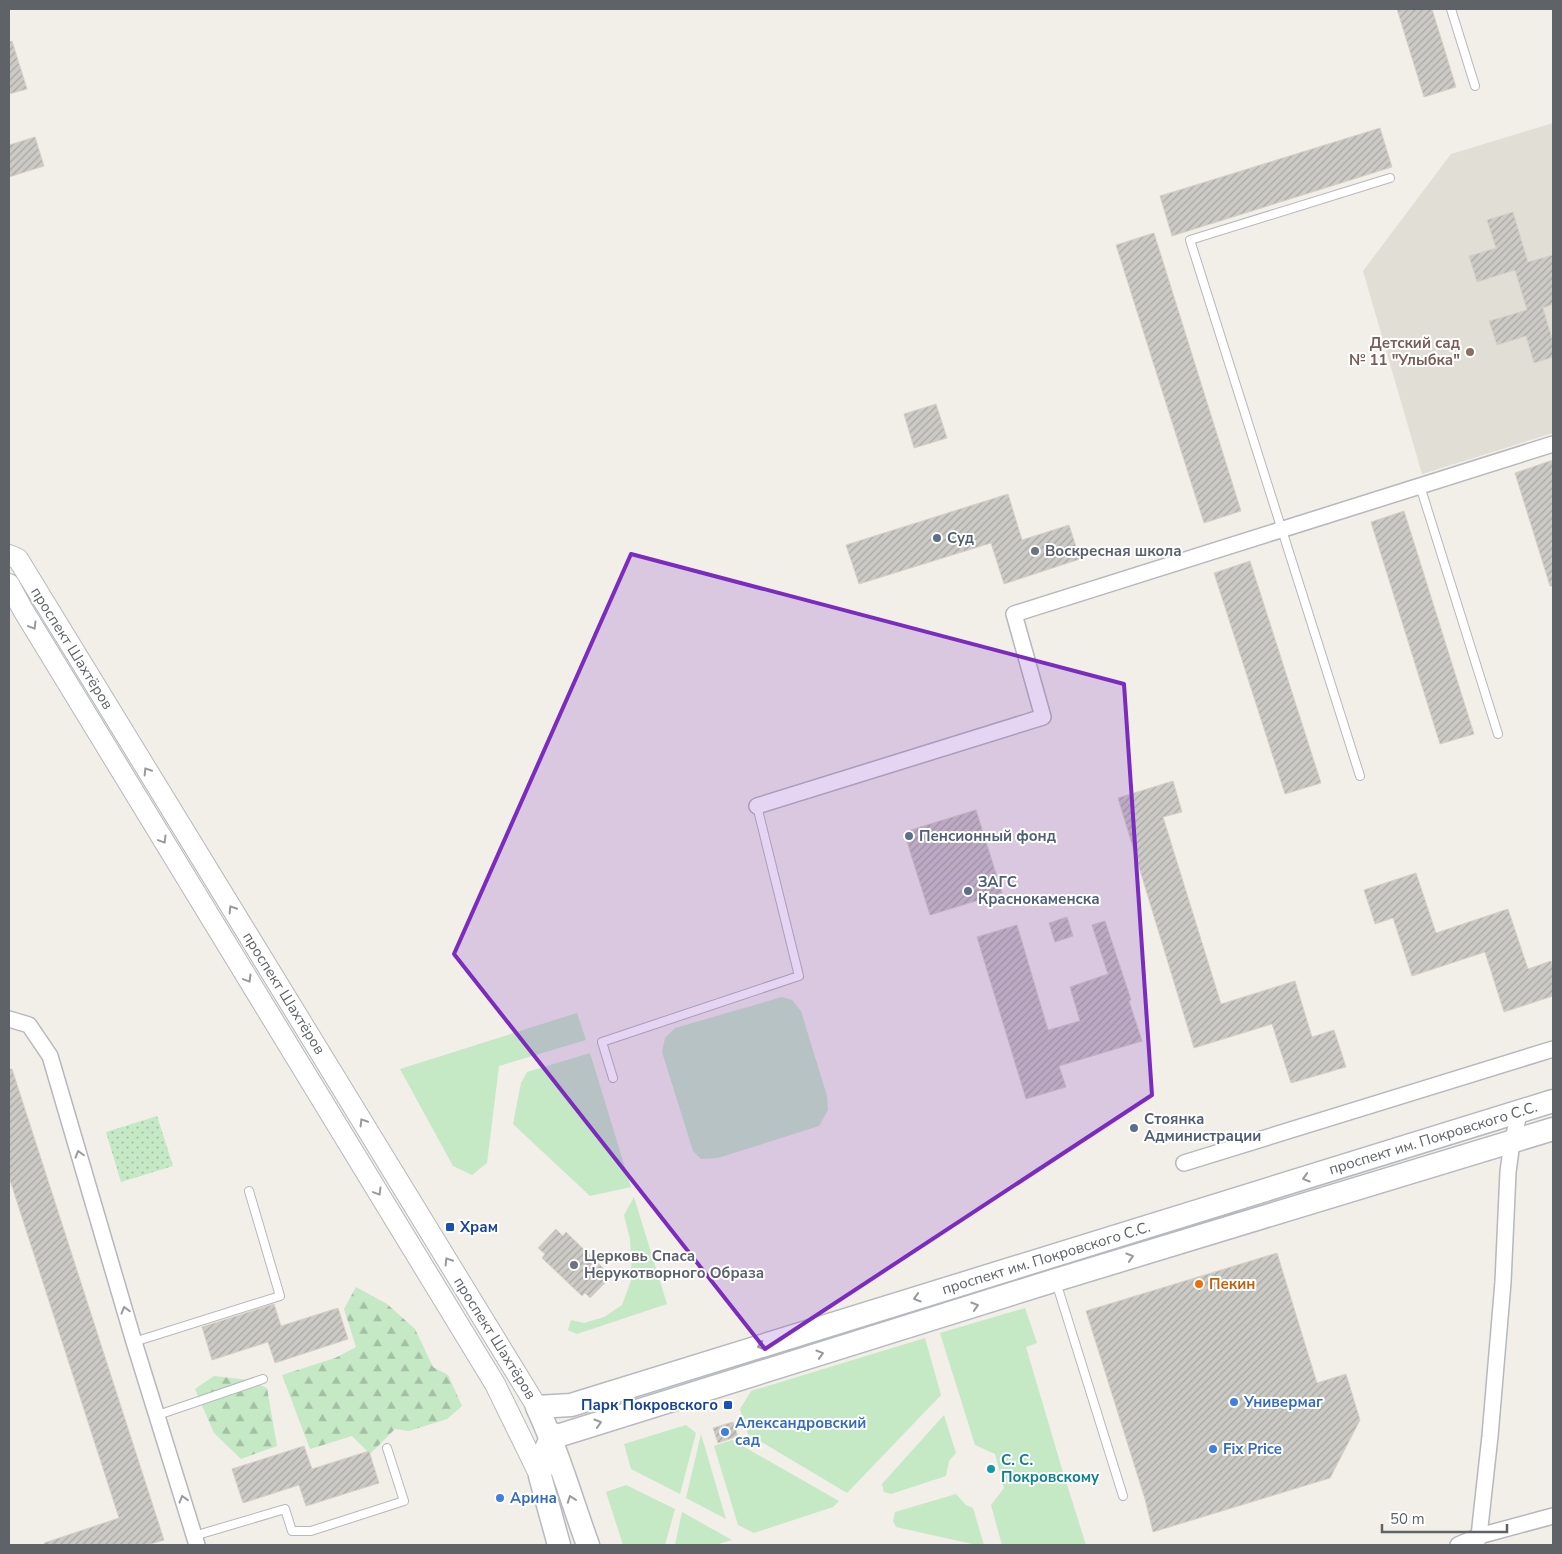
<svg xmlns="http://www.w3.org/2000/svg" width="1562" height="1554" viewBox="0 0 1562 1554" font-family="'Nunito Sans',sans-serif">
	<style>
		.education { fill: #e1ded6 }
		.grass { fill: #c5e8c5 }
		.forest { fill: url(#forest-firs) }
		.park { fill: url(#park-dots) }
		.building { fill: url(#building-hatch); stroke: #d6d1c6 }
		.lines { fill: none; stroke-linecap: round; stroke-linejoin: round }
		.service-casing { stroke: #b5b8bc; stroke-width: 10 }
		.minor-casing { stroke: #b5b8bc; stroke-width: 18 }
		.tertiary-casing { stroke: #b5b8bc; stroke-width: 22 }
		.secondary-casing { stroke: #b6babf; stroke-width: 25 }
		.service { stroke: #fff; stroke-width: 8 }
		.minor { stroke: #fff; stroke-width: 15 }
		.tertiary { stroke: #fff; stroke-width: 20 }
		.secondary { stroke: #fff; stroke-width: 22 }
		.oneway { stroke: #979a9d }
		.marked { fill: #7b2cbf; fill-opacity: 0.2; stroke: #7b2cbf; stroke-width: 4; stroke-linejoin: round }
		.education-dot { fill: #8d6e63; stroke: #fff; stroke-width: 2 }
		.service-dot { fill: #5c6f8a; stroke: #fff; stroke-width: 2 }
		.worship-dot { fill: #6b7280; stroke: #fff; stroke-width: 2 }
		.transit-dot { fill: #1a4fb4; stroke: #fff; stroke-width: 2 }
		.food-dot { fill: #e8710a; stroke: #fff; stroke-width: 2 }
		.shop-dot { fill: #3f7fe0; stroke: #fff; stroke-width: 2 }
		.culture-dot { fill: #0f9aa8; stroke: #fff; stroke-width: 2 }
		.labels { text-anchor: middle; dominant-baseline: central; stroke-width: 4; stroke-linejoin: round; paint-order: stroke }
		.education-label { font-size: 15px; font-weight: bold; fill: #785e54; stroke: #fff; text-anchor: end }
		.service-label { font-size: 15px; font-weight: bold; fill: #4e5e75; stroke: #fff; text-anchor: start }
		.worship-label { font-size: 15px; font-weight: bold; fill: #5b616d; stroke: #fff; text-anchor: start }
		.street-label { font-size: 15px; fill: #5f6368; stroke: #fff }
		.transit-label { font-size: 15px; font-weight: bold; fill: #164399; stroke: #fff; text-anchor: start }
		.food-label { font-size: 15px; font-weight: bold; fill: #c56008; stroke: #fff; text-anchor: start }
		.shop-label { font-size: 15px; font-weight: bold; fill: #366cbe; stroke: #fff; text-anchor: start }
		.culture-label { font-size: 15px; font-weight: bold; fill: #0d838f; stroke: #fff; text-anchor: start }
	</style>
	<defs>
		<pattern id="forest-firs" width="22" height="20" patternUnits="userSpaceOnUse" patternTransform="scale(1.25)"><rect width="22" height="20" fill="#c5e8c5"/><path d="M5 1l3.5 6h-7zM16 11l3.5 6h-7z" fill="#a3c0a4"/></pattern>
		<pattern id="park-dots" width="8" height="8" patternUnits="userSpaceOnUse" patternTransform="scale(1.25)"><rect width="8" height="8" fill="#c5e8c5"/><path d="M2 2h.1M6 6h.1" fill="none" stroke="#a3c0a4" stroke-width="1.8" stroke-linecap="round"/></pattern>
		<pattern id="building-hatch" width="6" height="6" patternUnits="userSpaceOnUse" patternTransform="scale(1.25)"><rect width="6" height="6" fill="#cccac5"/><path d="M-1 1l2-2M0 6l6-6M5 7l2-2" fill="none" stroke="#a9a8a4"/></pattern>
	</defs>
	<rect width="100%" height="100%" fill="#f1efe8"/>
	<path class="education" d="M1553 123V433L1422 474 1363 271 1451 154Z"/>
	<path class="grass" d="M782 997 792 1000 801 1011 827 1096 828 1110 819 1126 718 1158 701 1159 693 1151 662 1052 665 1038 675 1028Z
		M577 1013 586 1040 499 1066 487 1163 472 1175 453 1166 400 1069Z
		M590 1053 631 1187 590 1196 513 1124 521 1083 527 1072Z
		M634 1197 667 1304 577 1334 568 1330 571 1320 584 1323 604 1317 622 1305 632 1278 630 1239 624 1215Z
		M1025 1308 1037 1343 1026 1347 1062 1469 1086 1545H1002L991 1505 1004 1488 995 1454 975 1445 940 1333Z
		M925 1338 941 1395 847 1493 748 1434 740 1409 751 1391Z
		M944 1415 956 1453 949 1461 946 1476 891 1494 884 1492 882 1484Z
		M686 1425 696 1433 680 1494 631 1469 624 1444Z
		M701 1434 726 1519 686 1498Z
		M732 1440 839 1501 833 1507 754 1533 738 1525 714 1446Z
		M626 1485 675 1509 665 1545H623L606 1492Z
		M956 1494 966 1505 973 1508 984 1545H977L896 1527 893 1521 895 1512Z
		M682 1512 732 1540 715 1545H675Z"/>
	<path class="forest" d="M356 1287 387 1304 415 1329 433 1367 448 1375 462 1406 447 1419 409 1431 395 1429 370 1454 352 1436 310 1449 282 1375 335 1358 356 1347 344 1309Z
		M214 1376 249 1380 267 1388 277 1446 241 1459 214 1433 195 1389Z"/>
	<path class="park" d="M157 1116 173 1166 121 1182 106 1132Z"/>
	<path class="building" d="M1397 9H1432L1456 87 1424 97Z
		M12 41 27 89 9 94V42Z
		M1380 128 1392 167 1172 236 1160 196Z
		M35 137 44 166 9 177V145Z
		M1513 212 1528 262 1553 255V304L1543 308 1553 342V357L1534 363 1526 336 1497 345 1489 321 1527 310 1515 270 1477 282 1469 256 1496 248 1487 220Z
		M1154 233 1241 511 1204 523 1116 245Z
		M936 404 947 438 914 448 904 414Z
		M1553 460V586H1550L1515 473Z
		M1008 494 1022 540 1069 525 1080 559 1004 584 991 543 859 584 846 545Z
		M1404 511 1474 734 1440 744 1371 522Z
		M1250 561 1321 783 1285 794 1214 573Z
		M1173 781 1182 812 1163 817 1221 1004 1295 981 1312 1037 1334 1030 1346 1067 1291 1083 1272 1024 1194 1048 1118 798Z
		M976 810 1002 893 930 915 904 832Z
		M1416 873 1436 933 1508 909 1528 969 1551 961 1553 969V996L1504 1012 1485 952 1412 976 1393 918 1375 924 1364 890Z
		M1067 917 1073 936 1055 942 1049 923Z
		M1105 921 1131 1000 1129 1001 1142 1041 1059 1066 1066 1087 1026 1099 977 937 1017 925 1048 1030 1080 1021 1070 987 1108 974 1092 925Z
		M9 1069H12L164 1540 147 1545H45L44 1543 119 1518 9 1177Z
		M556 1229 563 1236 566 1232 606 1271 603 1275 608 1280 590 1298 585 1293 582 1296 542 1258 545 1254 538 1248Z
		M1277 1253 1317 1383 1346 1374 1360 1420 1330 1478 1153 1532 1145 1499 1086 1311Z
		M274 1304 281 1326 338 1308 348 1339 275 1363 268 1342 212 1360 202 1327Z
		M733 1422 738 1436 718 1443 713 1428Z
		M304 1446 312 1469 369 1451 379 1483 306 1506 299 1485 243 1503 232 1469Z"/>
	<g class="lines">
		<g class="service-casing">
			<path id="service" d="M1451 9 1475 86
				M1420 486 1498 734
				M1360 776 1190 240 1390 178
				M613 1078 602 1042 799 976 757 806
				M1056 1282 1123 1496
				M134 1342 280 1296 249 1191
				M158 1415 263 1379
				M194 1536 285 1509 292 1531H311L404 1501 387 1448"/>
		</g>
		<g class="minor-casing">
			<path id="minor" d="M757 806 1043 717 1014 614 1553 444
				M9 1019 29 1025 50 1056 134 1342 197 1545
				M1184 1163 1553 1049
				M1476 1544 1479 1536 1553 1516
				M1458 1545 1479 1536 1490 1436 1503 1282 1508 1172 1512 1142 1520 1111"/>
		</g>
		<g class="tertiary-casing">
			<path id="tertiary" d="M9 555 18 559 537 1407
				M9 584 23 610 495 1384 540 1476"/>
		</g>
		<g class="secondary-casing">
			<path id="secondary" d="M553 1434 544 1453 540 1476 559 1545
				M551 1438 1056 1280 1553 1129
				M588 1545C571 1499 558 1451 537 1407L571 1405 1553 1101"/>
		</g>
		<use href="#service" class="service"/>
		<use href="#minor" class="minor"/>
		<use href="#tertiary" class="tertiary"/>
		<use href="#secondary" class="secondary"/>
	</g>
	<defs><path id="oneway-chevron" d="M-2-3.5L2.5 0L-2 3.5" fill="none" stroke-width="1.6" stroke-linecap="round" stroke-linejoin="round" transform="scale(1.25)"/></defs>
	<g class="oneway">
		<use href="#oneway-chevron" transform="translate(33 626) rotate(59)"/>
		<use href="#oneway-chevron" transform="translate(147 771) rotate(-122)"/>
		<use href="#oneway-chevron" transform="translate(163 840) rotate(59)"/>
		<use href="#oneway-chevron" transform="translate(232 909) rotate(-122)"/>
		<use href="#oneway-chevron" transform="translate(248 979) rotate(59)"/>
		<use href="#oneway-chevron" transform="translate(363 1122) rotate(-122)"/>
		<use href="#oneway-chevron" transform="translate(79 1154) rotate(-106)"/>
		<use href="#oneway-chevron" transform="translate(1306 1178) rotate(163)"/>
		<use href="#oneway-chevron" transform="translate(378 1192) rotate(59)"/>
		<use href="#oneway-chevron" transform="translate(1130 1257) rotate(-17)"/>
		<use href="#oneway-chevron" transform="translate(448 1261) rotate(-122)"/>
		<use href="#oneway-chevron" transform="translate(917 1298) rotate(163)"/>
		<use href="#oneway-chevron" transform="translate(975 1306) rotate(-17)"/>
		<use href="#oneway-chevron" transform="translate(125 1310) rotate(-106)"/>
		<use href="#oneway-chevron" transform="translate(761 1346) rotate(163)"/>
		<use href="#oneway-chevron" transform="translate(820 1354) rotate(-17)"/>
		<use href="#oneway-chevron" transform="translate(598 1423) rotate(-17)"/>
		<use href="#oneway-chevron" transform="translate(183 1499) rotate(-107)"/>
		<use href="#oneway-chevron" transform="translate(571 1499) rotate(-110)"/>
	</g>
	<path class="marked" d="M631 554 1124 684 1152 1095 765 1349 454 954Z"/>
	<circle class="education-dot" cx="1470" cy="352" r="5"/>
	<g class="service-dot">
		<circle cx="937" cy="538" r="5"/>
		<circle cx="909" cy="836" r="5"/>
		<circle cx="968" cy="891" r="5"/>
		<circle cx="1134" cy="1128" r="5"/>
	</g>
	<g class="worship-dot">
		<circle cx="1035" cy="551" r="5"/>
		<circle cx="574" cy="1265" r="5"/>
	</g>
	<g class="transit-dot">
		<rect x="445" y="1222" width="10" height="10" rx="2.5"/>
		<rect x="723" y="1400" width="10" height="10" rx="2.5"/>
	</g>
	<circle class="food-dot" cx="1199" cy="1284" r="5"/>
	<g class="shop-dot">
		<circle cx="1234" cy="1402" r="5"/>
		<circle cx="725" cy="1432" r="5"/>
		<circle cx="1213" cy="1449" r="5"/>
		<circle cx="500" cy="1498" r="5"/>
	</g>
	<circle class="culture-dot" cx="991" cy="1469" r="5"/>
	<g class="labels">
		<g class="education-label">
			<text x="1460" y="343">Детский сад<tspan x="1460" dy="17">№ 11 "Улыбка"</tspan></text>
		</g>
		<g class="service-label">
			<text x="947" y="538">Суд</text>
			<text x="919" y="836">Пенсионный фонд</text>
			<text x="978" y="882">ЗАГС<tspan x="978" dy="17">Краснокаменска</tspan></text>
			<text x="1144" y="1119">Стоянка<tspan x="1144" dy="17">Администрации</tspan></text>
		</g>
		<g class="worship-label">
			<text x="1045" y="551">Воскресная школа</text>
			<text x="584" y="1256">Церковь Спаса<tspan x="584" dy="17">Нерукотворного Образа</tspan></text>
		</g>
		<g class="street-label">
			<text transform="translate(72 648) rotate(58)">проспект Шахтёров</text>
			<text transform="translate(284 993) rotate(58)">проспект Шахтёров</text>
			<text transform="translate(1433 1138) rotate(-17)">проспект им. Покровского С.С.</text>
			<text transform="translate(1046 1258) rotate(-17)">проспект им. Покровского С.С.</text>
			<text transform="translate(495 1338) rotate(58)">проспект Шахтёров</text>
		</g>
		<g class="transit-label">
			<text x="460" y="1227">Храм</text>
			<text x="718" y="1405" text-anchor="end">Парк Покровского</text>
		</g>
		<g class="food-label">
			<text x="1209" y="1284">Пекин</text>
		</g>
		<g class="shop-label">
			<text x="1244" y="1402">Универмаг</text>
			<text x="735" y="1423">Александровский<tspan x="735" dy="17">сад</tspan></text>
			<text x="1223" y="1449">Fix Price</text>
			<text x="510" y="1498">Арина</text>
		</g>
		<g class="culture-label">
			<text x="1001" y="1460">С. С.<tspan x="1001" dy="17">Покровскому</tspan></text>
		</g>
	</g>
	<rect width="1562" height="1554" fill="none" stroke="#5f6368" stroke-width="20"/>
	<path d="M1382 1524v8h125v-8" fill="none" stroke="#5f6368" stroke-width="2.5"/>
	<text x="1390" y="1524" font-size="15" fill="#5f6368" stroke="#ffffff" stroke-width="4" paint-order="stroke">50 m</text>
</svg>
